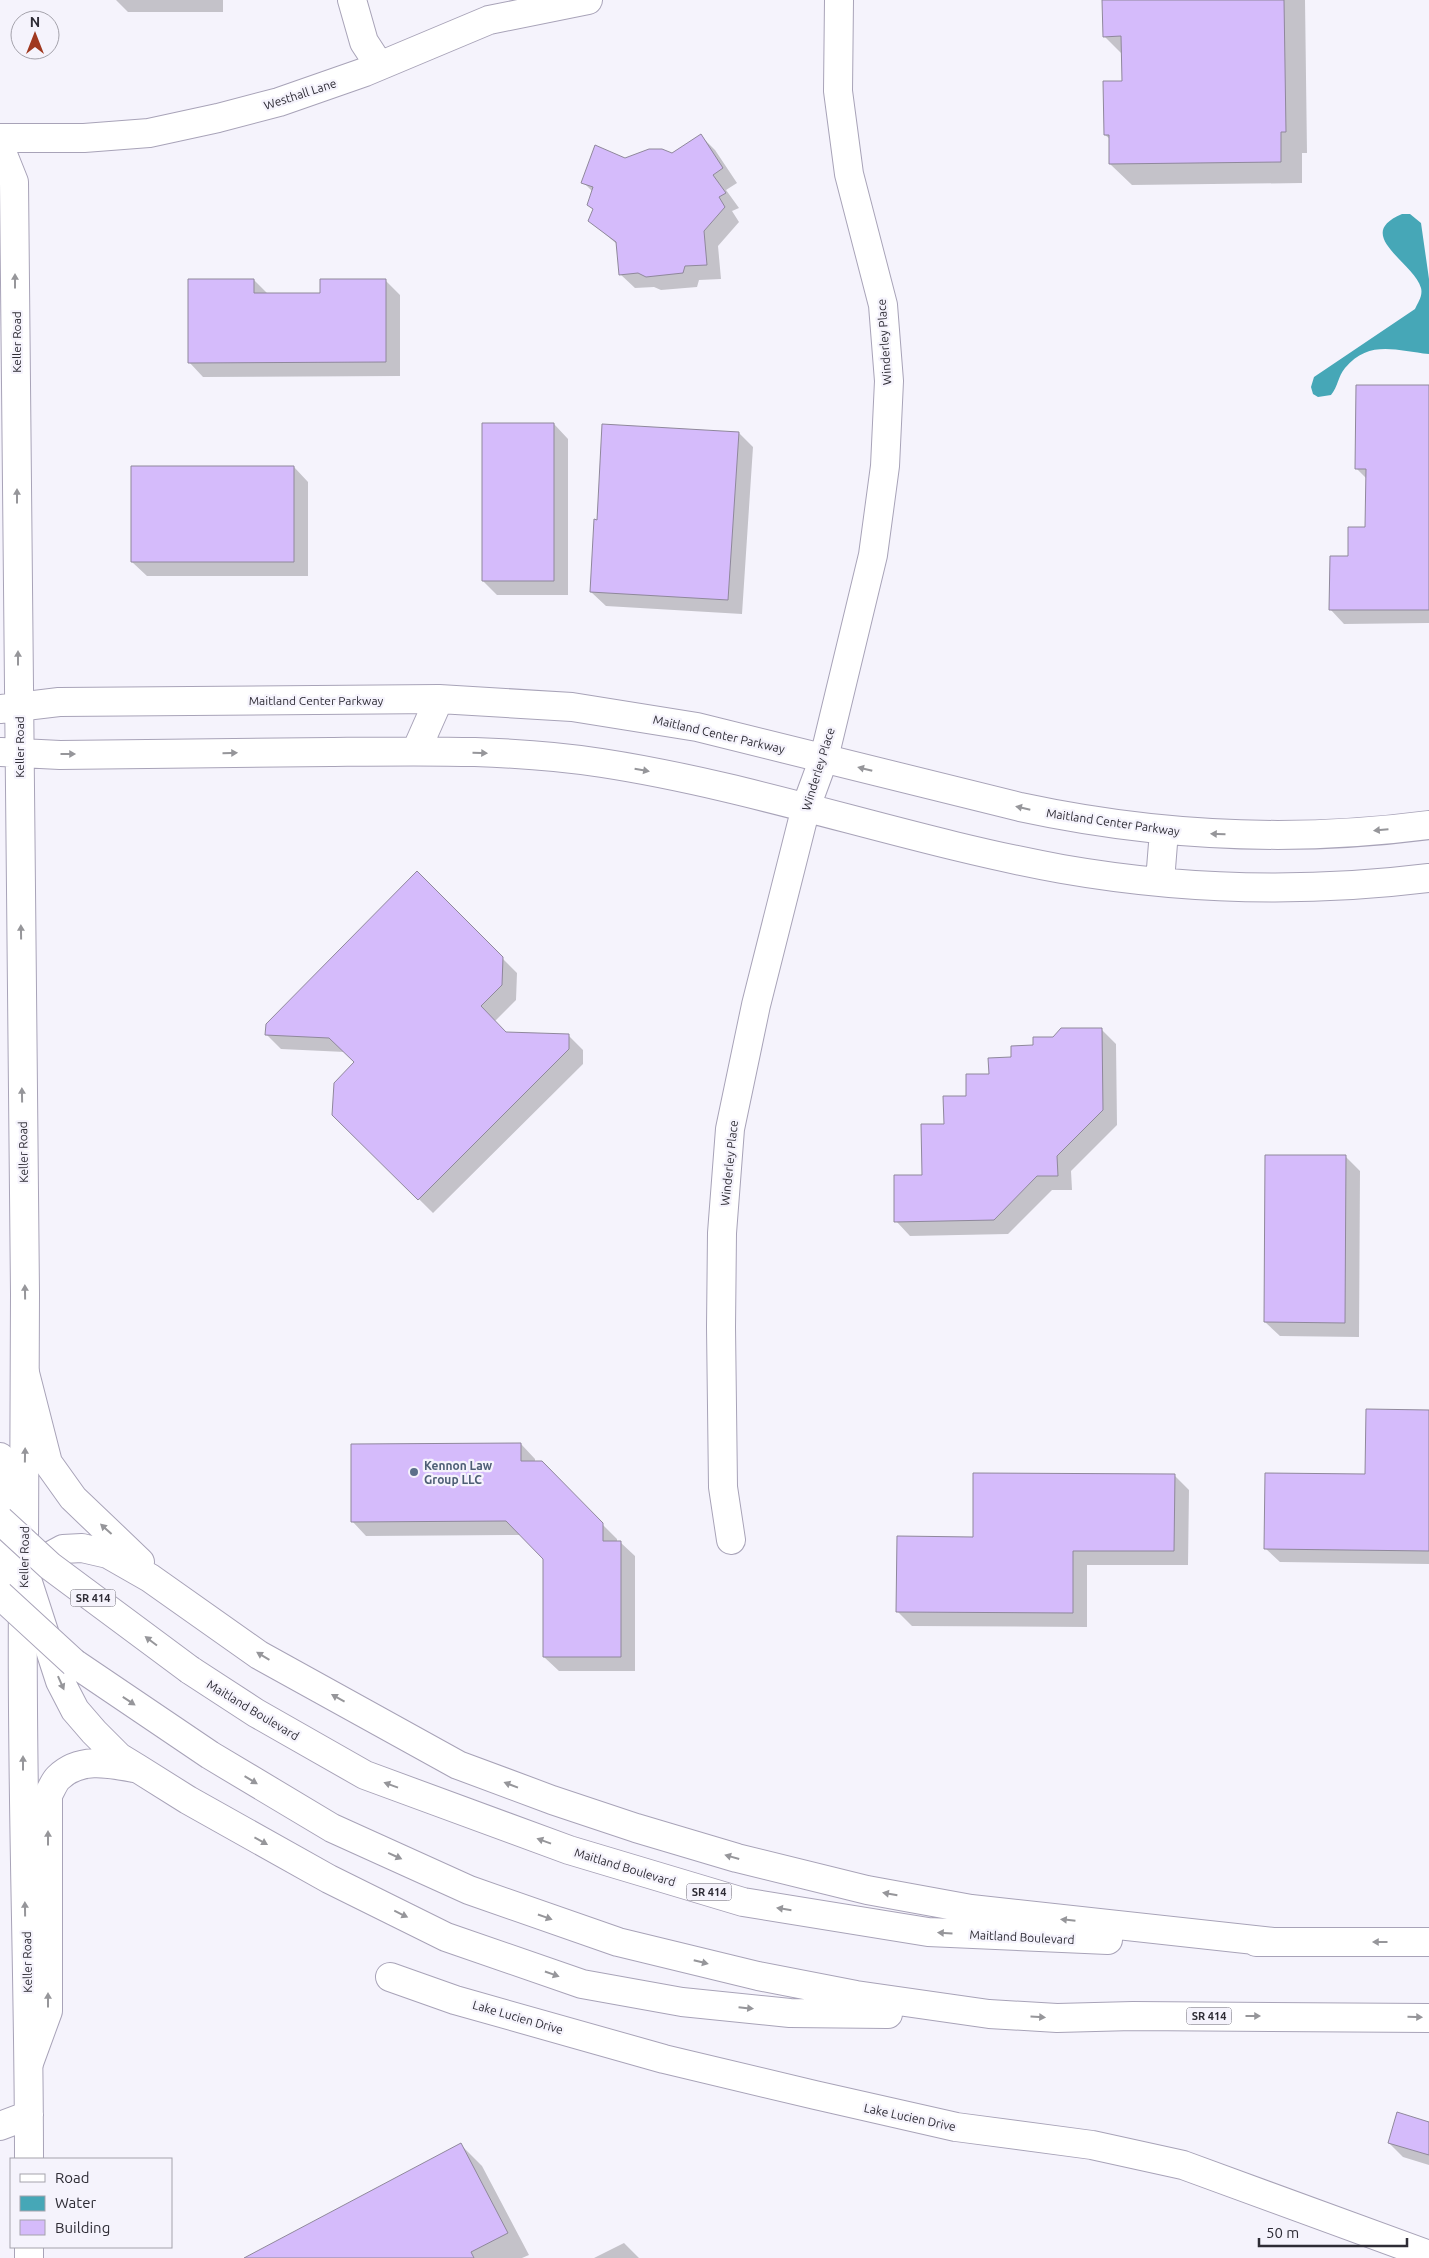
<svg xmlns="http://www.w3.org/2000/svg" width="1429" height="2258" viewBox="0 0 1429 2258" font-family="Ubuntu,sans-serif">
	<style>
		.water { fill: #46a7b7 }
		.shadow { fill: #0003 }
		.building { fill: #d5bbfb; stroke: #8f889b }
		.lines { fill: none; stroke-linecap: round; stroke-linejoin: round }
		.minor-casing { stroke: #a8a3b8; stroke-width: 30 }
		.highway-casing { stroke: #a8a3b8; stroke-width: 30 }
		.minor { stroke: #fff; stroke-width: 28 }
		.highway { stroke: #fff; stroke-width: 28 }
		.highway-bridge-casing { stroke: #a8a3b8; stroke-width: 30; stroke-linecap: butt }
		.highway-bridge { stroke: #fff; stroke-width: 28 }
		.oneway { fill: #96969a }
		.service-dot { fill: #5c6f8a; stroke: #f5f3fc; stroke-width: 2 }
		.labels { text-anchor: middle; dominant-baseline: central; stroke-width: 4.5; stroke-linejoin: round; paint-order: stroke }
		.shield { fill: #f5f3fc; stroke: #6a6871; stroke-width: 1 }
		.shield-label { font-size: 11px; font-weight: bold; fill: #2e2c35 }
		.street-label { font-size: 12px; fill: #2e2c35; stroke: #f5f3fc }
		.service-label { font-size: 12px; font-weight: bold; fill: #4e5e75; stroke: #f5f3fc; text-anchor: start }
	</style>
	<rect width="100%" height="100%" fill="#f5f3fc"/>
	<path class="water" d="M1402 214H1410L1421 223 1429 279V354C1397 351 1369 339 1345 368 1338 376 1338 387 1331 395L1318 397 1313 394 1311 387 1314 377 1415 309C1418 302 1423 296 1421 288 1414 262 1352 235 1402 214Z"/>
	<path class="shadow" d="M116 0H223V12H128Z
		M1104 0H1305L1307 153H1302V183L1132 185 1110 164V139L1105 135 1123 82 1122 54 1104 36Z
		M701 136 715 150 737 183 726 190 739 208 732 211 739 222 718 246 721 279 699 280 697 287 661 290 654 287 635 288 620 274 618 245 590 221 594 210 589 205 593 192 583 182 625 159 672 154Z
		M254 280 269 295H322L385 280 400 295V376L203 377 189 362Z
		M1429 386V623L1344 624 1330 609 1349 557 1366 529 1367 479 1356 468Z
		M554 424 568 439V595H497L483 581Z
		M739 433 753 447 742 614 606 606 591 592 598 521Z
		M294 467 308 482V576H147L132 562Z
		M417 873 517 973 516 1000 494 1022 506 1033 569 1036 583 1050V1064L433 1213 333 1114 356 1062 345 1052 281 1049 267 1035Z
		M1101 1029 1116 1044 1117 1125 1071 1171 1072 1190H1052L1008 1234 910 1236 896 1221 923 1176 945 1125 967 1097 990 1075 1013 1059 1035 1047 1053 1038Z
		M1345 1156 1360 1171 1359 1337 1280 1336 1265 1322Z
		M1429 1411V1564L1280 1562 1265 1548 1367 1475Z
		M521 1444 535 1459V1463H541L617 1539V1542H620L635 1556V1671H559L544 1657V1558L522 1535 366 1536 352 1521Z
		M1174 1475 1189 1490 1188 1565H1087V1627L912 1626 898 1612 974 1538Z
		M1429 2123V2165L1403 2157 1389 2143Z
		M461 2145 482 2166 529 2255 522 2258H246Z
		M624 2243 639 2258H594Z"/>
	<path class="building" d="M1102 0H1284L1286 132H1281V162L1109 164V135H1104L1103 81H1122L1121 36 1103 37Z
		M701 134 723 168 713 175 726 193 719 197 725 207 704 231 707 265 685 266 683 273 646 277 638 273 619 275 616 242 588 221 593 209 587 205 593 187 581 183 595 145 625 158 649 149H662L672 153Z
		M188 279H254V293H320V279H386V362L188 363Z
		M1356 385H1429V610H1329L1330 556H1348V527H1365L1366 469H1355Z
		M482 423H554V581H482Z
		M602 424 739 432 728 600 590 592 594 519 597 520Z
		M131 466H294V562H131Z
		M417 871 503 957 502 985 481 1006 506 1032 569 1034V1049L418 1200 332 1115 334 1083 354 1062 329 1038 265 1035 266 1024Z
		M1061 1028H1102L1103 1110 1057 1156 1058 1176H1037L994 1220 894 1222V1175H922L921 1124H944L943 1096H966V1074H989L988 1058 1011 1057V1046L1033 1045V1037H1053Z
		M1265 1155H1346L1345 1323 1264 1322Z
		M1366 1409 1429 1410V1551L1264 1549 1265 1473 1365 1474Z
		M521 1443V1461H542L603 1523V1541H621V1657H543V1559L506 1521 351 1522V1444Z
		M973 1473 1175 1474 1174 1551H1073V1613L896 1612 897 1536 973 1537Z
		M1397 2112 1429 2122V2155L1388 2143Z
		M461 2143 508 2233 471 2252 474 2258H244Z"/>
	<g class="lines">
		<g class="minor-casing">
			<path id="minor" d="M352 0 364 42 379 65
				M0 138H84L149 133 218 118 279 102 365 72 489 20 588 0
				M0 147 14 182 25 1294 24 1543
				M0 709 59 702 439 699 572 707 697 727 1020 807C1155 836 1292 843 1429 825
				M416 751 439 699
				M1 752 60 755C151 754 241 753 331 752 422 751 512 749 602 763 758 787 907 841 1062 869 1182 890 1308 893 1429 878
				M1160 881 1164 831
				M0 1536 17 1587
				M731 1540 723 1487 721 1327 722 1233 730 1129 756 1005 806 807 824 758 873 555 885 466 889 381 883 305 849 174 838 91 839 0
				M23 1598C21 1785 29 1972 29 2159
				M390 1977 455 2000 664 2059 815 2095 956 2127 1092 2145 1183 2165 1429 2255
				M0 2126 29 2115
				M29 2247V2258"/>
		</g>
		<g class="highway-casing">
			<path id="highway" d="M25 1373 48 1463 73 1498 140 1562
				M0 1457 24 1570 60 1681 75 1710 94 1732 119 1757 137 1768 188 1800 329 1879 446 1937 582 1984 682 2002 790 2013 888 2014
				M0 1591 24 1570 63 1549 82 1548 108 1554 150 1578 259 1655 458 1765 552 1800 636 1828 737 1858 867 1890 971 1909 1273 1942
				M74 1663 210 1755 332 1828 469 1890 618 1942 758 1976 856 1995 989 2014 1057 2018 1133 2016 1429 2018
				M190 1670 256 1713 365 1775 569 1850 743 1902 928 1932 1108 1940
				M1256 1942H1429
				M29 2063 48 2011V1795C51 1790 54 1782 58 1778 79 1757 108 1763 134 1768"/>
		</g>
		<use href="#minor" class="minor"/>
		<use href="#highway" class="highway"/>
		<g class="highway-bridge-casing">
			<path id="highway-bridge" d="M0 1520 50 1566 190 1670
				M0 1595 74 1663"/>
		</g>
		<use href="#highway-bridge" class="highway-bridge"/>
	</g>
	<defs><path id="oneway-solid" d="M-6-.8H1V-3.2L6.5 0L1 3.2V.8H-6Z" transform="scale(1.25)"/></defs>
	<g class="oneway">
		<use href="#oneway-solid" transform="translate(15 281) rotate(-90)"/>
		<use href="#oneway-solid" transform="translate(17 496) rotate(-90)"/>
		<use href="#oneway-solid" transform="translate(18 658) rotate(-90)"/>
		<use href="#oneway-solid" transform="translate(230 753) rotate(-1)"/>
		<use href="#oneway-solid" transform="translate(480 753) rotate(2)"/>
		<use href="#oneway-solid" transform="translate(68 754)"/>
		<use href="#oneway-solid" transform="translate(865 769) rotate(-166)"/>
		<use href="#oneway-solid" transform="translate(642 770) rotate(10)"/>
		<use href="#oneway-solid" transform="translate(1023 808) rotate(-167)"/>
		<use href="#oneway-solid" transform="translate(1381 830) rotate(175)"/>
		<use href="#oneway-solid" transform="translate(1218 834) rotate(-178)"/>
		<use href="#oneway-solid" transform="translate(21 932) rotate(-91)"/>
		<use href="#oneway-solid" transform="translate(22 1095) rotate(-91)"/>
		<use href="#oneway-solid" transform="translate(25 1292) rotate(-91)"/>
		<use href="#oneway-solid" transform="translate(25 1455) rotate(-89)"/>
		<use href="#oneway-solid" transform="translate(106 1529) rotate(-138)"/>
		<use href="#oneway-solid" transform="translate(151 1641) rotate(-143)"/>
		<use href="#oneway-solid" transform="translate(263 1656) rotate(-149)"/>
		<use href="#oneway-solid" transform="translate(61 1683) rotate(66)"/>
		<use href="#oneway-solid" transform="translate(338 1698) rotate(-151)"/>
		<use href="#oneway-solid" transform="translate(129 1701) rotate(34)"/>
		<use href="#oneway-solid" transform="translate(23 1763) rotate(-90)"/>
		<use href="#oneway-solid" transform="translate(251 1780) rotate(31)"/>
		<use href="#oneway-solid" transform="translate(391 1785) rotate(-160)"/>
		<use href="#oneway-solid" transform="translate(511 1785) rotate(-159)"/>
		<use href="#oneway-solid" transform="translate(48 1838) rotate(-90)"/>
		<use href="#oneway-solid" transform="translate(261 1841) rotate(29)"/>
		<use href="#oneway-solid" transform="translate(544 1841) rotate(-160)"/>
		<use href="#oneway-solid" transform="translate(395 1856) rotate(24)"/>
		<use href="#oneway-solid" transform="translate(732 1857) rotate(-164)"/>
		<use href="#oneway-solid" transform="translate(890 1894) rotate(-170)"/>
		<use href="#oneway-solid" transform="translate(25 1909) rotate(-91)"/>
		<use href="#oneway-solid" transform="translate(784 1909) rotate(-171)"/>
		<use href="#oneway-solid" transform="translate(401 1914) rotate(26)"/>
		<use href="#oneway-solid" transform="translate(545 1917) rotate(19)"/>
		<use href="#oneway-solid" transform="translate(1068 1920) rotate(-174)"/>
		<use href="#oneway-solid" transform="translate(945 1933) rotate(-177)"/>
		<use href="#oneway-solid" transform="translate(1380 1942) rotate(180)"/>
		<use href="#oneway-solid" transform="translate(701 1962) rotate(14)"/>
		<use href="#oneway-solid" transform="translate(552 1974) rotate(19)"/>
		<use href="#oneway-solid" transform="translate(48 2000) rotate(-90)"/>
		<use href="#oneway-solid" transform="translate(746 2008) rotate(6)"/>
		<use href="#oneway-solid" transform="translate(1253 2016)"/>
		<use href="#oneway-solid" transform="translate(1038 2017) rotate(3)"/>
		<use href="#oneway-solid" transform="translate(1415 2017) rotate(1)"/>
	</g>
	<circle class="service-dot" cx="414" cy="1472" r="5"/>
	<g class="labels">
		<g class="shield">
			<rect x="70.5" y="1589.5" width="45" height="17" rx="4"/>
			<rect x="686.5" y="1883.5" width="45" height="17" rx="4"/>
			<rect x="1186.5" y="2007.5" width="45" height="17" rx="4"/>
		</g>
		<g class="shield-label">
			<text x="93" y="1598">SR 414</text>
			<text x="709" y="1892">SR 414</text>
			<text x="1209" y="2016">SR 414</text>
		</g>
		<g class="street-label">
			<text transform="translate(300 94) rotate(-18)">Westhall Lane</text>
			<text transform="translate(16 342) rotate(-90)">Keller Road</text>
			<text transform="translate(884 342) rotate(-94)">Winderley Place</text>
			<text x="316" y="700">Maitland Center Parkway</text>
			<text transform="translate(719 734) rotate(13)">Maitland Center Parkway</text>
			<text transform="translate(19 747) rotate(-90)">Keller Road</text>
			<text transform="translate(818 769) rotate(-73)">Winderley Place</text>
			<text transform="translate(1113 822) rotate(8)">Maitland Center Parkway</text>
			<text transform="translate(23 1152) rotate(-91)">Keller Road</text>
			<text transform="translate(729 1163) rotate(-84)">Winderley Place</text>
			<text transform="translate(24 1557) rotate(-89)">Keller Road</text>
			<text transform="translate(253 1710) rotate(31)">Maitland Boulevard</text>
			<text transform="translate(625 1867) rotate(17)">Maitland Boulevard</text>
			<text transform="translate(1022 1937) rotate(3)">Maitland Boulevard</text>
			<text transform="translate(27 1962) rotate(-91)">Keller Road</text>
			<text transform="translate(518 2017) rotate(16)">Lake Lucien Drive</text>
			<text transform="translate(910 2117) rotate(12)">Lake Lucien Drive</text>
		</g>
		<g class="service-label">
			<text x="424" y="1465">Kennon Law<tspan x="424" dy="14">Group LLC</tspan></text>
		</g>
	</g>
	<rect x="10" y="2158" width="162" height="90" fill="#f5f3fc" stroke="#a5a3ac"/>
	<rect x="20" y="2174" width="25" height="8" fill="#ffffff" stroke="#a5a3ac"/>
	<text x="55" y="2183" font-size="15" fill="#2e2c35">Road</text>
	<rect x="20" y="2196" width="25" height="15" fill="#46a7b7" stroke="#a5a3ac"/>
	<text x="55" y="2208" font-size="15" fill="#2e2c35">Water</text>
	<rect x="20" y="2220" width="25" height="15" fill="#d5bbfb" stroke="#a5a3ac"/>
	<text x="55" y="2233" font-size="15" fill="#2e2c35">Building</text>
	<g transform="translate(35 35)"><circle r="24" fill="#f5f3fc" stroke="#a5a3ac"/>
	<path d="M0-4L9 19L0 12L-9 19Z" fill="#a0381f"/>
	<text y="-8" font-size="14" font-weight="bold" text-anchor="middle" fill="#2e2c35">N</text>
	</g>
	<path d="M1259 2238v8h148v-8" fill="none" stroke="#2e2c35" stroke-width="2.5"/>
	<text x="1266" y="2238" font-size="15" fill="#2e2c35" stroke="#f5f3fc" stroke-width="4" paint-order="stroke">50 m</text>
</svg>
